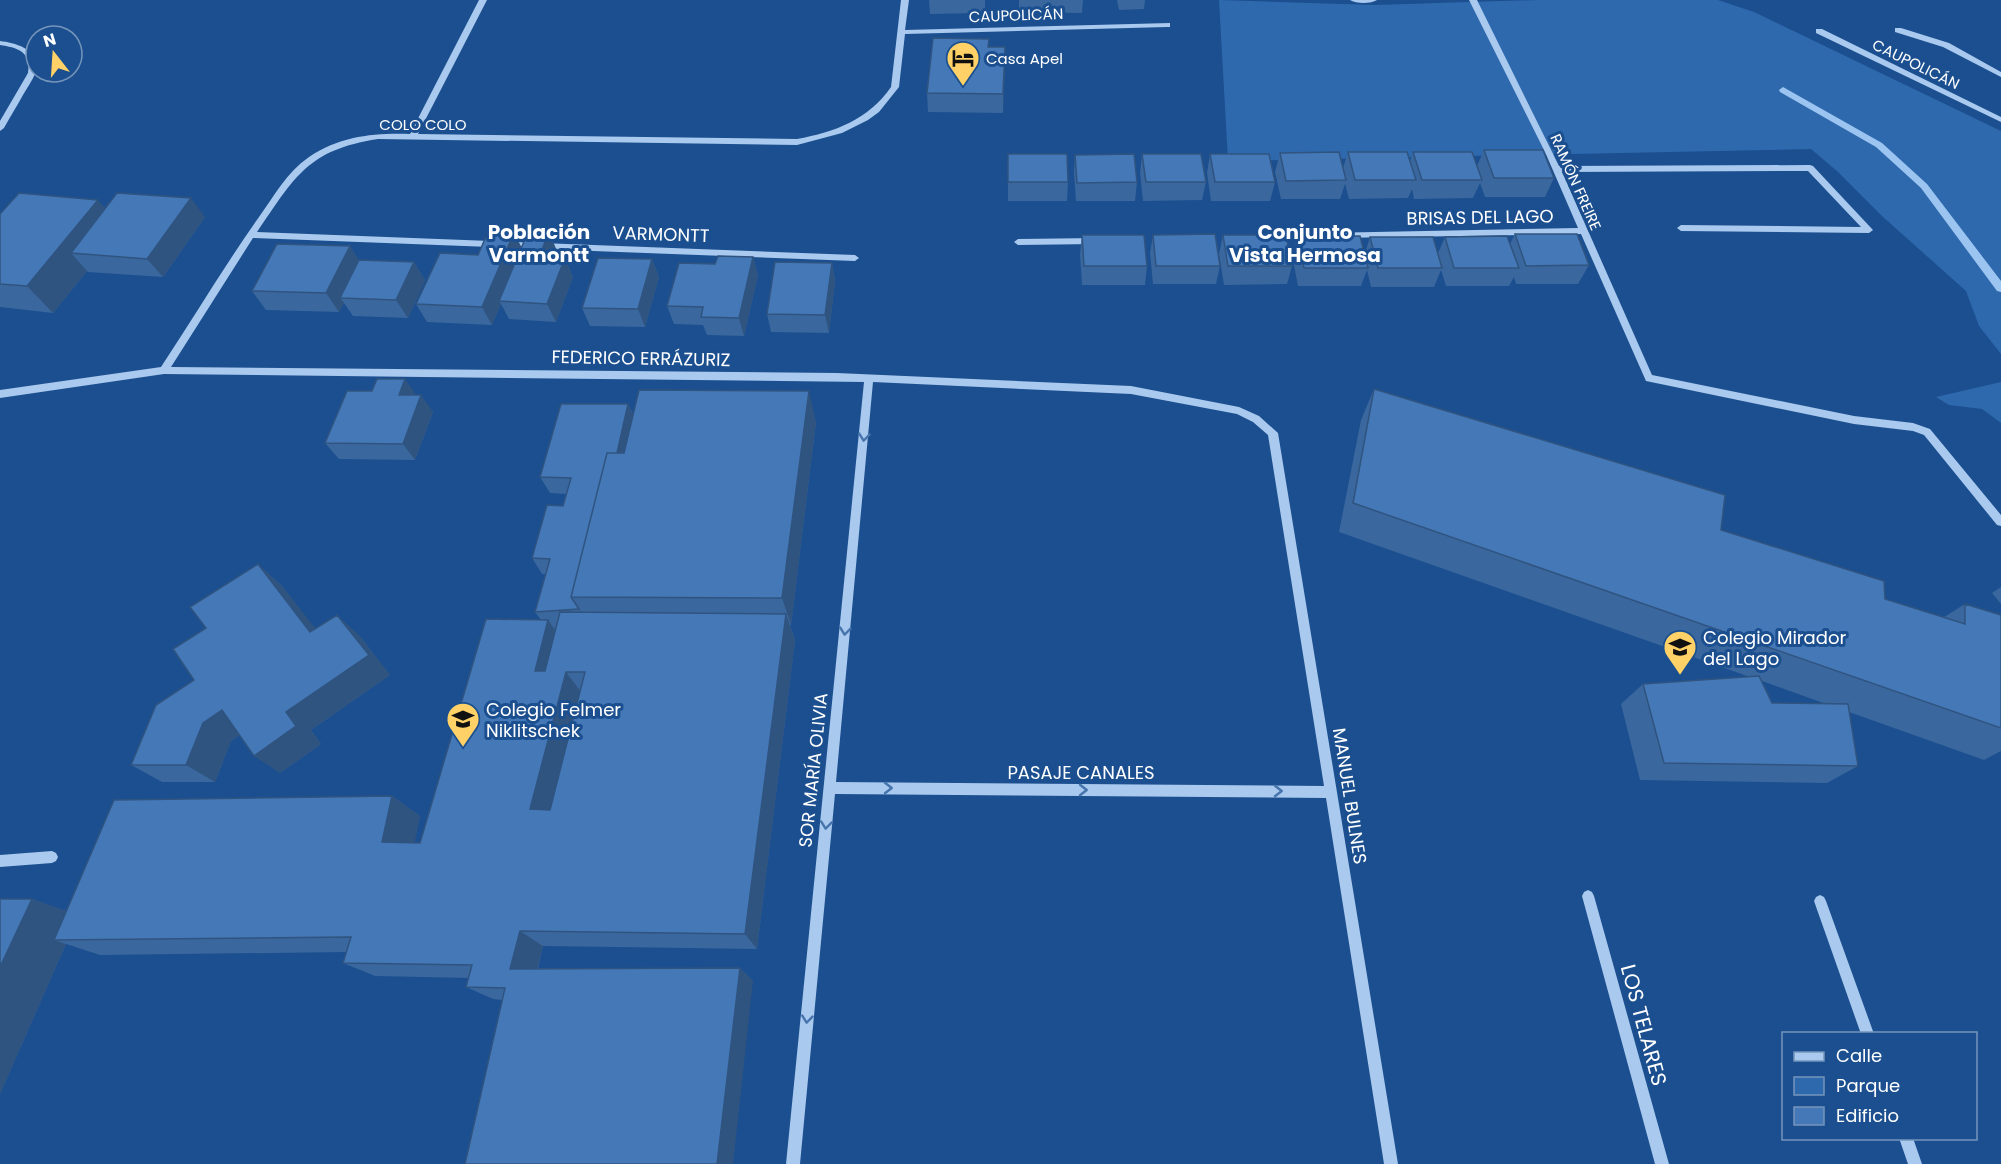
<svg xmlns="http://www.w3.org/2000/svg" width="2001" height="1164" viewBox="0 0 2001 1164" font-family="Poppins,sans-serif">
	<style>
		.green { fill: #2e69ad }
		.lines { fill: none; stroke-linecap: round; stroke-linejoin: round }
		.stream { fill: #9cc4f0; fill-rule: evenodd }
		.minor { fill: #a9c9ee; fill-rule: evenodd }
		.wall { fill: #3a679d; fill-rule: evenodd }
		.shaded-wall { fill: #305480 }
		.building { fill: #4478b7; stroke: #305480; stroke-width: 1.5; fill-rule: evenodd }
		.oneway { stroke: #4674ac }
		.labels { text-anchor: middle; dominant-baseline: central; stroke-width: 6; stroke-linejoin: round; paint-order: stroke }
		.far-street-label { font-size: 15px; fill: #fff; stroke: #1b4f8f }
		.far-poi-label { font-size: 15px; fill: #fff; stroke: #1b4f8f; text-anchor: start }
		.street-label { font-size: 18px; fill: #fff; stroke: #1b4f8f }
		.poi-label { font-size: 18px; fill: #fff; stroke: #1b4f8f; text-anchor: start }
		.neighbourhood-label { font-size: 20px; font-weight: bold; fill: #fff; stroke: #1b4f8f }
		.near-street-label { font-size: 21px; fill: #fff; stroke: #1b4f8f }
	</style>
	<rect width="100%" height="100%" fill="#1b4f8f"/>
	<path class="green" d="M1219 0 1375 5 1538 0H1718L1754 12 2001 131V354L1979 326 1966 291 1883 217 1838 172 1811 149 1228 161Z
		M2001 382V423L1982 409 1949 405 1936 397Z"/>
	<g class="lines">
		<path class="stream" d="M1783 87 1882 143 1927 184 2001 281V292L1997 291 1921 188 1876 147 1780 92 1779 90Z"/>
		<path class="minor" d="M479 0H487L418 134 797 139C835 132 868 120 891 87L901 0H909L905 30 1170 23V27H1167L905 34 899 87 879 112 868 120 842 133 797 145 378 139C307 150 295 177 257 232L855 255 859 258 855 261 253 238 171 367 837 373 1131 386 1239 407 1259 416 1278 433 1398 1164H1384L1326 798 835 794 800 1164H786L864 382 164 374 0 398V390L161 367C194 317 225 265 259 217 274 196 287 172 309 157 341 136 373 133 410 134ZM873 382 1131 394 1237 414 1253 422 1268 435 1324 786 836 782Z
			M1350 0H1377C1371 4 1356 4 1350 0Z
			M1469 0H1477L1559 166 1810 165 1813 166 1873 230 1869 233 1681 231 1677 228 1681 225 1861 227 1808 171 1562 172 1652 375 1854 416 1913 423 1930 429 2001 515V526L1997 525 1924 435 1913 431 1854 424 1646 381 1581 234 1270 239V235L1273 234 1578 228 1545 152Z
			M1895 28H1901L1949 43 2001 72V77L1943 47 1895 32Z
			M1816 29H1822L2001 117V122L1816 33Z
			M0 41C17 43 44 51 35 74 32 81 27 88 23 95 17 106 10 117 4 128L0 131V121L28 73C31 52 19 48 0 45Z
			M1096 238 1100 241 1096 244 1018 245 1014 242 1018 239Z
			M52 851 56 853 58 857 56 861 52 863 0 867V855Z
			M1588 890 1592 892 1594 896 1669 1164H1655L1582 896 1584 892Z
			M1820 895 1824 897 1826 901 1874 1034H1861L1814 901 1816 897Z
			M1899 1138H1913L1922 1164H1908Z"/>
	</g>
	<path class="wall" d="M929 0H985V13L930 14Z
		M1019 0H1083L1082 13 1019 12Z
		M1117 0H1145L1144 9 1119 10Z
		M989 47H1005L1003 113 928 112 927 93Z
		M1484 150 1554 178 1545 197H1485L1480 183 1473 198 1414 199 1412 189 1408 198 1349 199 1345 184 1340 199H1281L1275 172 1280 153 1343 168 1348 152 1410 161 1413 152 1477 166Z
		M1008 154 1068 182 1067 201H1008Z
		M1142 154 1206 182 1202 200 1143 201 1140 173Z
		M1210 154 1275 182 1270 201H1211L1207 173Z
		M1075 155 1137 182 1135 201H1076L1074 173Z
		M105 208 205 217 163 277 88 272 87 271 53 313 0 307V214Z
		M514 233 522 248 557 251 554 258H565L573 277 556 322 509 319 501 304 492 325 427 322 416 304Z
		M1515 234 1589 265 1578 284H1516L1514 277 1509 286H1446L1441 270 1434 287H1371L1367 270 1361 286H1298L1292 255 1297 236 1365 253 1370 237 1438 253 1445 237 1510 244Z
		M1082 235 1147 266 1145 285H1082L1080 254Z
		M1153 235 1220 266 1216 284H1153L1150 253Z
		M1223 235 1292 266 1287 284 1224 285 1219 254Z
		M350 246 359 261 414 262 425 280 408 318 353 316 344 303 339 312 266 310 252 291Z
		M753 257 758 275 744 336 707 335 703 325 674 324 667 306 715 264Z
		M652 259 659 277 645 327 590 326 582 308Z
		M832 263 835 281 829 333 771 332 767 314Z
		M1374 389 1721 530 1885 599 1944 617 1965 604 2001 615V751L1984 760 1849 712 1858 766 1827 783 1640 780 1621 704 1643 684 1750 677 1339 532 1361 420ZM1762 681 1826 704 1772 703Z
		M416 395 433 412 415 460 339 459 325 443Z
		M628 404 633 414 816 422 791 625H790L795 640 757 949 543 946 538 968H740L753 981 502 1000 493 999 466 987 469 978 375 976 343 963 347 952 100 955 66 944 0 1094V899H32L66 911 392 796 420 816 414 843H420L541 620 535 612 546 574H542L532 558 563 506 566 494 550 493 540 477Z
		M258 564 282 586 315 629 359 635 390 675 311 730 321 744 280 773 240 735 231 741 215 782H162L131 765 194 680 206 628Z
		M2001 587V604L1992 593Z"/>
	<path class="shaded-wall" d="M1005 47V66L1003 113V94Z
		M191 198 205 217 163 277 147 259Z
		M98 200 122 227 71 253 87 271 53 313 27 286Z
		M549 232 557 251 547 275 539 257Z
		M514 233 523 251 499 301 501 304 492 325 482 307Z
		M350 246 362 265 340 298 344 303 339 312 326 293Z
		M753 257 758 275 744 336 739 318Z
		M565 258 573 277 556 322 547 304Z
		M652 259 659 277 645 327 638 309Z
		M414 262 425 280 408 318 396 300Z
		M832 263 835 281 829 333 825 315Z
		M405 379 417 396 399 395Z
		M809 391 816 422 791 625 782 598Z
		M421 395 433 412 415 460 403 444Z
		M628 404 636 421 582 597Z
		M258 564 282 586 334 652 310 632Z
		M786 614 795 640 757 949 745 934Z
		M337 615 359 635 390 675 311 730 321 744 280 773 254 756 286 712Z
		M548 620 567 646 555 695 535 671Z
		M566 672 584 696 552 829 530 809Z
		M222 710 249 729 231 741 215 782 186 765 203 723Z
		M392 796 420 816 411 861 382 842Z
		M32 899 78 915 54 940 66 944 0 1094V967Z
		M520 931 543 946 534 982 510 969Z
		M740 968 753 981 733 1164H717Z"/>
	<path class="building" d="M933 38 989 39 988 47H1005L1003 94 927 93Z
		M1484 150H1543L1554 178H1494Z
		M1339 152 1346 180 1286 181 1280 153Z
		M1348 152H1407L1416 180H1355Z
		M1413 152H1472L1482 180H1422Z
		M1008 154H1067L1068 182H1008Z
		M1134 154 1137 182 1077 183 1075 155Z
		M1142 154H1201L1206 182H1146Z
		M1210 154H1269L1275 182H1215Z
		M19 193 98 200 27 286 0 284V214Z
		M117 193 191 198 147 259 71 253Z
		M488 232 514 233 482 307 416 304 440 253 478 255Z
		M528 232H549L539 257 565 258 547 304 499 301Z
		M1215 234 1220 266H1156L1153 235Z
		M1515 234H1577L1589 265 1526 266Z
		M1082 235H1144L1147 266H1084Z
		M1223 235H1286L1292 266H1228Z
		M1297 236H1360L1368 268H1304Z
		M1507 236 1519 268H1454L1445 237Z
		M1370 237H1433L1442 268H1378Z
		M277 244 350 246 326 293 252 291Z
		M718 256 753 257 739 318 701 317 703 307 667 306 679 263 715 264Z
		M598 258 652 259 638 309 582 308Z
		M359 260 414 262 396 300 340 298Z
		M775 262 832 263 825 315 767 314Z
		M377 379H405L399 395H421L403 444 325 443 347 391H372Z
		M1374 389 1725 495 1721 530 1884 581 1885 599 1965 624V604L2001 615V728L1353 503Z
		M639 390 809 391 782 598 571 597 607 453H624Z
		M561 404H628L617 453H607L571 597 579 609 535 612 550 559 532 558 547 505 563 506 571 478 540 477Z
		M258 564 310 632 337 615 369 655 286 712 296 726 254 756 222 710 203 723 186 765H131L156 705 194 680 173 649 206 628 190 607Z
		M560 612 786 614 745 934 520 931 510 969 740 968 717 1164H465L505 988 466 987 472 965 343 963 351 937 54 940 114 800 392 796 382 842 420 843 486 619 548 620 535 671H545ZM566 672H585L550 810 530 809Z
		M1759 676 1772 703 1848 704 1858 766 1664 763 1643 684Z
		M0 899H32L0 967Z"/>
	<defs><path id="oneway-chevron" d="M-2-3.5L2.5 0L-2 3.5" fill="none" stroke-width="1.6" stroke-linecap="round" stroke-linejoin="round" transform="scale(1.5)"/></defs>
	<g class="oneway">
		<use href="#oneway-chevron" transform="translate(864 437) rotate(96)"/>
		<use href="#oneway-chevron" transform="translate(845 631) rotate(96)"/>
		<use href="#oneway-chevron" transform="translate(888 788)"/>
		<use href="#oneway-chevron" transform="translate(1083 790)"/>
		<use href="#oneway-chevron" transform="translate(1278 791)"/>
		<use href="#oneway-chevron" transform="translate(826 825) rotate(96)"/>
		<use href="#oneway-chevron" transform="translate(807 1019) rotate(96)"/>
	</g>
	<defs>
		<g id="hotel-pin" transform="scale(1.725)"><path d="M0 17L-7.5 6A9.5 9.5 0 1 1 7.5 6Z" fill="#ffd166" stroke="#1b4f8f"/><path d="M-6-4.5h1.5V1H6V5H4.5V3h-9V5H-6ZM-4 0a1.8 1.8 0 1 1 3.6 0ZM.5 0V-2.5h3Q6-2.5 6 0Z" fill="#111"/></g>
		<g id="school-pin" transform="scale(1.725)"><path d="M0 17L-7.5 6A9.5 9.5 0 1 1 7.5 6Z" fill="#ffd166" stroke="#1b4f8f"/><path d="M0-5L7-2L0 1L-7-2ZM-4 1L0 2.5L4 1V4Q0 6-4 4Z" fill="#111"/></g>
	</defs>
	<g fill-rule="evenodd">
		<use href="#hotel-pin" x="963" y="58"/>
		<use href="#school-pin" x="1680" y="647"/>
		<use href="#school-pin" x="463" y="719"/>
	</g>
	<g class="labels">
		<g class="far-street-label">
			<text transform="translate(1016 15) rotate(-2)">CAUPOLICÁN</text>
			<text transform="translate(1916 64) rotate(26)">CAUPOLICÁN</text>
			<text x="423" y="124">COLO COLO</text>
			<text transform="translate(1576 182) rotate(66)">RAMÓN FREIRE</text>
		</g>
		<g class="far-poi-label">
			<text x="986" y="58">Casa Apel</text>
		</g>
		<g class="street-label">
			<text transform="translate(1480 217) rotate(-1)">BRISAS DEL LAGO</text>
			<text transform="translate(661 234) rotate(2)">VARMONTT</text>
			<text transform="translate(641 358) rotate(1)">FEDERICO ERRÁZURIZ</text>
			<text transform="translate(813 770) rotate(-84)">SOR MARÍA OLIVIA</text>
			<text x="1081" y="772">PASAJE CANALES</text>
			<text transform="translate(1350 796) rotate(81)">MANUEL BULNES</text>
		</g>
		<g class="poi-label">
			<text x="1703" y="637">Colegio Mirador<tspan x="1703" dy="21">del Lago</tspan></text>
			<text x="486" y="709">Colegio Felmer<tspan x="486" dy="21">Niklitschek</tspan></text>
		</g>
		<g class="neighbourhood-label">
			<text x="539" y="232">Población<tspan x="539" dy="23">Varmontt</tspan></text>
			<text x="1305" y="232">Conjunto<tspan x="1305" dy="23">Vista Hermosa</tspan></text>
		</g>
		<g class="near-street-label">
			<text transform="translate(1644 1025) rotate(75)">LOS TELARES</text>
		</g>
	</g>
	<rect x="1782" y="1032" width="195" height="108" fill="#1b4f8f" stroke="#7695bc" stroke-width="1.5"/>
	<rect x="1794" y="1052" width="30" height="9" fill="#a9c9ee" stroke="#7695bc" stroke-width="1.5"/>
	<text x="1836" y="1062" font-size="18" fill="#ffffff">Calle</text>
	<rect x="1794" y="1077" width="30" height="18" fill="#2e69ad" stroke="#7695bc" stroke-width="1.5"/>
	<text x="1836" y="1092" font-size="18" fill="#ffffff">Parque</text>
	<rect x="1794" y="1107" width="30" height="18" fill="#4478b7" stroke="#7695bc" stroke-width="1.5"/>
	<text x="1836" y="1122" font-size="18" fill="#ffffff">Edificio</text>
	<g transform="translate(54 54) rotate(343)"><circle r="28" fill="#1b4f8f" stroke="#7695bc" stroke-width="1.5"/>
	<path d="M0-4.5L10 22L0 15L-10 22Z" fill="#ffd166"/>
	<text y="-9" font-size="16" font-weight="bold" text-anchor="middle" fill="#ffffff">N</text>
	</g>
</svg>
